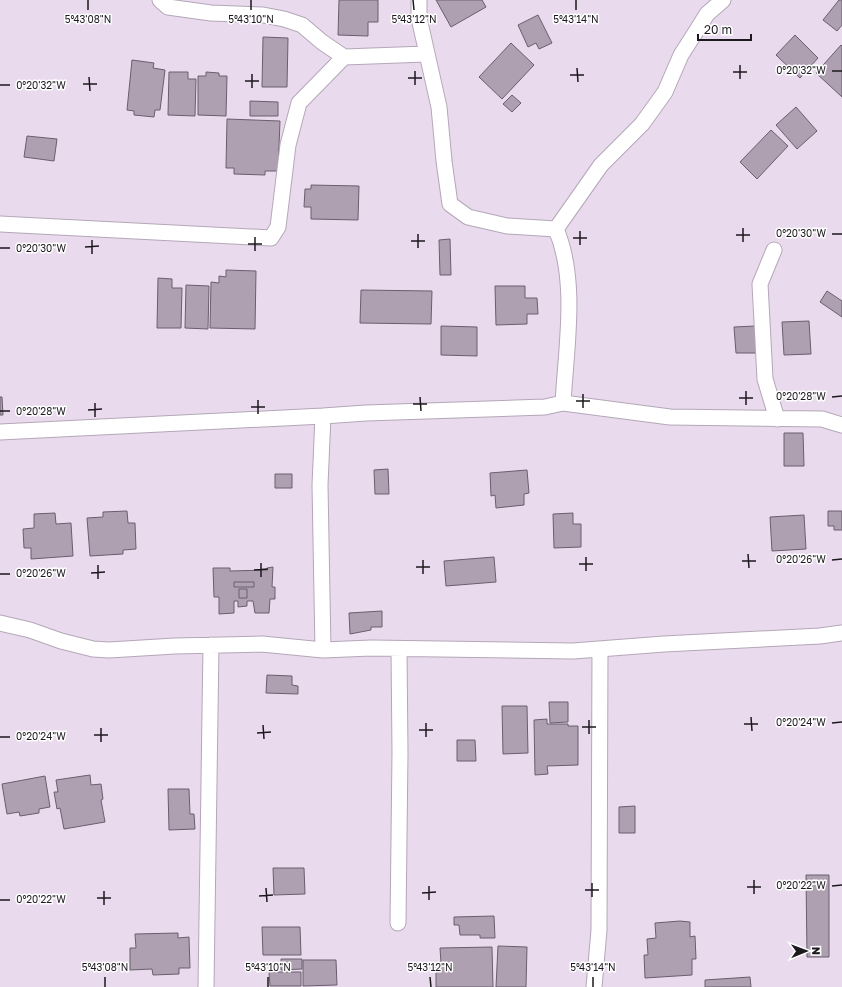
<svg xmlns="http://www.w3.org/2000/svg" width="842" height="987" viewBox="0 0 842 987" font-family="'Golos Text',sans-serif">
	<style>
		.building { fill: #aea0b1; stroke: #6a5e6e }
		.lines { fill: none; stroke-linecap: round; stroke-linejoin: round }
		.minor-casing { stroke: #b4a7b8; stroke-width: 17 }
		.minor { stroke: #fff; stroke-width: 15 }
		.ticks { fill: none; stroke: #1d181e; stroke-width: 1.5 }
		.ticks-label { font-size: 10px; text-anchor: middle; fill: #1d181e; stroke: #fff; stroke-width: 3; stroke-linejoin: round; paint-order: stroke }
	</style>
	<rect width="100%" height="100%" fill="#e9dbed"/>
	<path class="building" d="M339 0H378V22H368V36L338 35Z
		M436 0H482L486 7 451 27Z
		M839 0H842V25L837 31 823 20Z
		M538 15 552 43 539 49 536 43 528 47 518 25Z
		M795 35 818 58 800 78 776 55Z
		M263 37 288 38 287 87H262Z
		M511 43 534 65 502 99 479 77Z
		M841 45 842 46V97L816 73Z
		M132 60 154 63 153 68 165 70 160 110H155L154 117 134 115V111L127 110Z
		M169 72H188V79H196L195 116 168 115Z
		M206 72 219 73V76H227L226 116 198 115V76H206Z
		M512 95 521 103 512 112 503 104Z
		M250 101 278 102V116H250Z
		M796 107 817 131 797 149 776 125Z
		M227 119 280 121 278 171H265V175L234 174V168H226Z
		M771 130 788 146 757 179 740 162Z
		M27 136 57 139 54 161 24 157Z
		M311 185 359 186 358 220 311 219V207H304L305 189H311Z
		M450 239 451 275H440L439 240Z
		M226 270 256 271 255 329 210 328 211 282 219 283V276L226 277Z
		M158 278 172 279V288H182L181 328H157Z
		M186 285 209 286 208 329 185 328Z
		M495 286H525V298H537L538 314H527V324L496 325Z
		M361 290 432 291 431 324 360 323Z
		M827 291 842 301V317L820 302Z
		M809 321 811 354 784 355 782 322Z
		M441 326 477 327V356L441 355Z
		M755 326 756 353H736L734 327Z
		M0 397H2L3 415H0Z
		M784 433H803L804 466H784Z
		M388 469 389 494H375L374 470Z
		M527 470 529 493 524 494V505L496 508 495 495 491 496 490 473Z
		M275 474H292V488H275Z
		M127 511 128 523H135L136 549 123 550V554L90 556 87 518 103 517V512Z
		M828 511H842V530H834V526H828Z
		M55 513 56 524 71 523 73 556 31 559V548H24L23 529 34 528V514Z
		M573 513V524H581V547L554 548 553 514Z
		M804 515 806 549 772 551 770 517Z
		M494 557 496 582 446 586 444 561Z
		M273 567 272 587H275V599H270L269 613H255L253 601H247V606L238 607V601H234V613L219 614V597H214L213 568H230V571L267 570V568Z
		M234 582H254V587H234Z
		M239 589H247V598H239Z
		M382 611V627H371V630L350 634 349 613Z
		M267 675 292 676V685L298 686V694L266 693Z
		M549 702H568V722L550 723Z
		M502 706H527L528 753 503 754Z
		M547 719V724H568V726H578V765L547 766 548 774 535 775 534 720Z
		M457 740H475L476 761H457Z
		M90 775 91 785 101 784 103 799 101 800 105 822 64 829 60 808 57 809 54 792H58L56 780Z
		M45 776 50 807 39 809V813L20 816 19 812 7 814 2 784Z
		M168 789H189L190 814H194L195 829 169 830Z
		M635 806V833H619V807Z
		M273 868H304L305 894 274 895Z
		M806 875H829V957H807Z
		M494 916 495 938H480V935H460L459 925H454V917Z
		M680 921 690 922V937L695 936 696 959H692V975L645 978 644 955H648L647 939 656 938 655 923Z
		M262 927H300L301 955H263Z
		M178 933V938L189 937 190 968H179V974L153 975 152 969 130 970V948H136L135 934Z
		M498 946 527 947 526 987H496Z
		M492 947 493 987H436V964L441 963 440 948Z
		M281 959H302V969L281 970Z
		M303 960H336L337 985 303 986Z
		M269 972H301V986H270Z
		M750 977 751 987H705V980Z"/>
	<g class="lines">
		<g class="minor-casing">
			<path id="minor" d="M160 0 168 7 211 13 263 15 284 19 302 25 322 42 344 57 426 54
				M419 0V18L439 107 444 161 450 204 468 217 507 226 556 229
				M0 224 271 238 278 227 288 145 299 103 344 57
				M556 229 601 165 642 124 665 92 681 55 697 30 707 14 723 0
				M556 229C578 281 566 347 563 403
				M774 250 760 284 765 379 777 419
				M0 432 323 416
				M0 623 30 630 61 641 93 649 109 650 175 646 262 644 323 650 371 648 573 651 664 644 820 636 842 633
				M323 650 320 485 323 416 366 413 545 407 563 403 670 417 822 419 842 425
				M398 923 400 753 399 649
				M206 987 211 645
				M594 987 599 930 600 650"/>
		</g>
		<use href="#minor" class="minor"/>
	</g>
	<path class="ticks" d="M88 0V10M251 0V10M413 0 414 10M576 0V10M740 65V79M577 68 578 82M415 71V85M832 71H842M733 72H747M252 74V88M570 75H584M89 77 90 91M408 78H422M245 81H259M83 84H97M0 85H10M743 228V242M580 231V245M418 234V248M832 234H842M736 235H750M255 237V251M573 238H587M92 240V254M411 241H425M248 244H262M85 247 99 246M0 248H10M746 391V405M583 394V408M420 397 421 411M832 397 842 396M739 398H753M258 400V414M576 401H590M95 403V417M413 404H427M251 407H265M88 410 102 409M0 411H10M748 554 749 568M586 557V571M423 560V574M832 560 842 559M742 561H756M261 563V577M579 564H593M98 565V579M416 567H430M254 570 268 569M91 573 105 572M0 574H10M751 717 752 731M589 720V734M426 723V737M832 723 842 722M744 724H758M263 725 264 739M582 727H596M101 728V742M419 730H433M257 733 271 732M94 735H108M0 737H10M754 880V894M592 883V897M429 886V900M832 886 842 885M747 887H761M266 888 267 902M585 890H599M104 891V905M422 893 436 892M259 896 273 895M97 898H111M0 900H10M105 977V987M268 977V987M430 977 431 987M593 977V987"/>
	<g class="ticks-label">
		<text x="88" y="23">5°43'08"N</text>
		<text x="251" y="23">5°43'10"N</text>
		<text x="414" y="23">5°43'12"N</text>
		<text x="576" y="23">5°43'14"N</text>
		<text x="801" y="74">0°20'32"W</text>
		<text x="41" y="89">0°20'32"W</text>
		<text x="801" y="237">0°20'30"W</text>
		<text x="41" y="252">0°20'30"W</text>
		<text x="801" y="400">0°20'28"W</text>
		<text x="41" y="415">0°20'28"W</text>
		<text x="801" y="563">0°20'26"W</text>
		<text x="41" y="577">0°20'26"W</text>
		<text x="801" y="726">0°20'24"W</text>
		<text x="41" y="740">0°20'24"W</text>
		<text x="801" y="889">0°20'22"W</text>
		<text x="41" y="903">0°20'22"W</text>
		<text x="105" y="971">5°43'08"N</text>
		<text x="268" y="971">5°43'10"N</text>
		<text x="430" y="971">5°43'12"N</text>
		<text x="593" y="971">5°43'14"N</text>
	</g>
	<g transform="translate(806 951) rotate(89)" stroke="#ffffff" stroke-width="3" paint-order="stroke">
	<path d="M0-3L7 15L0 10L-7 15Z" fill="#1d181e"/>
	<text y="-6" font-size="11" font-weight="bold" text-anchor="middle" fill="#1d181e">N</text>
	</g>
	<path d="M698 34v6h53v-6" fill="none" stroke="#1d181e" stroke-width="2"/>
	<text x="704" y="34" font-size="12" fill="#1d181e" stroke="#ffffff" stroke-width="3" paint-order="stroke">20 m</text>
</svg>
